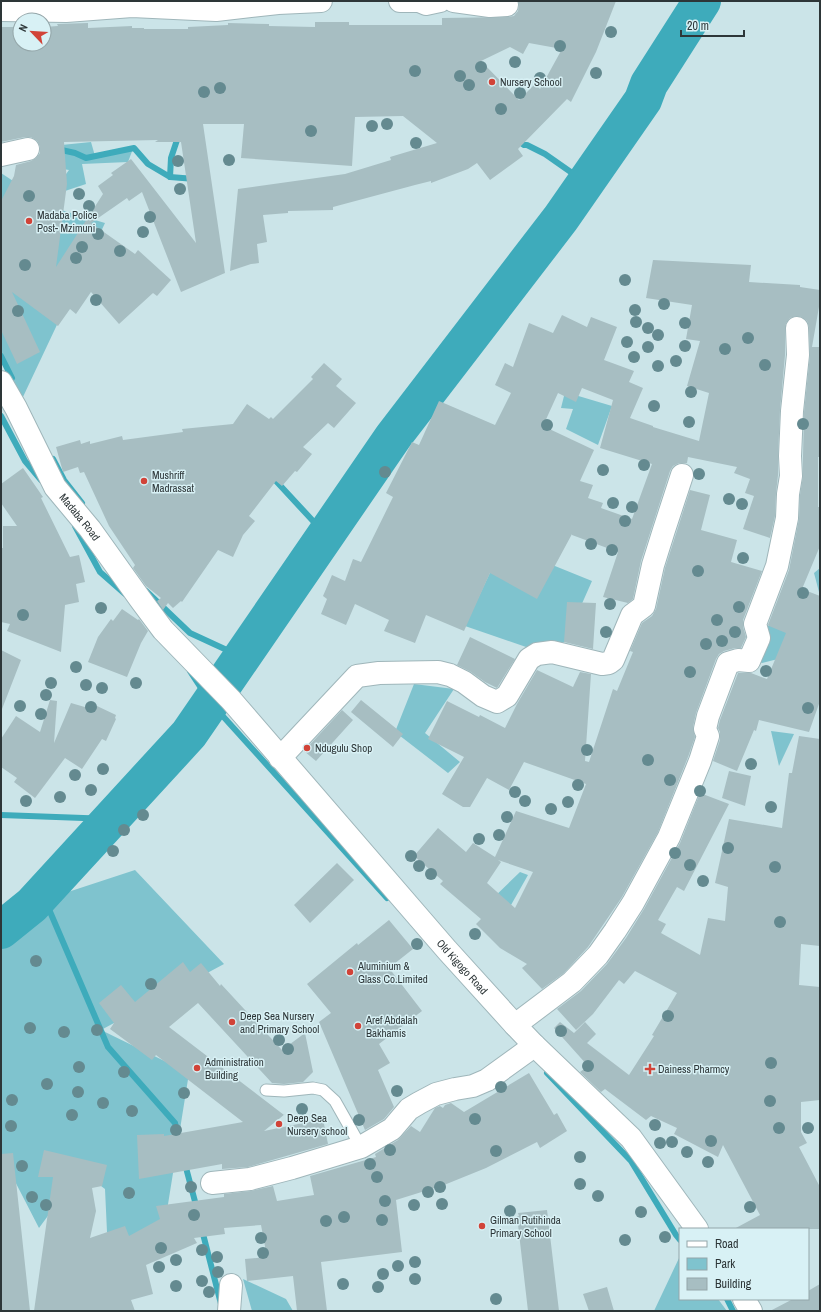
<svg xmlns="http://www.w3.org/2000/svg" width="821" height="1312" viewBox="0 0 821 1312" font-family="'Archivo Narrow',sans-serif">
	<rect width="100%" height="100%" fill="#cbe4e8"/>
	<path fill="#7fc3ce" d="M91,142L95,156L134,146L128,162L82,164L86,184L50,196L69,170L39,165L42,147Z
		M1,173L54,208L105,223L22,399L1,358Z
		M565,392L612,406L598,445L566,429L573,409L561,408Z
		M503,545L592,581L565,642L529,648L465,626Z
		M820,568V592H819L814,573Z
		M760,625L792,627L778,659L762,663L748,656Z
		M414,684L454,689L425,733L460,762L448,773L395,732Z
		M771,731L794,734L779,766Z
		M135,870L224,964L101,1030L189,1073L161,1248L107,1232L105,1189L59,1154L61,1198L39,1228L5,1162L1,1160V914Z
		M520,872L528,875L511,905L489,902Z
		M680,1256V1299H718L727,1311H654Z
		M243,1279L286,1299L293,1311H252Z"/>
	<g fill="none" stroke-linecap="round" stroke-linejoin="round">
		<path stroke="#3eabbb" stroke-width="6" d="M517,140L524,145H527L545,154L585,182
			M57,149L75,153L86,158L134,148L148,164L170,177L195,179
			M170,177L171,158L179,134
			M1,356L12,378
			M1,416L25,461L41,480
			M53,459L64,480L82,503
			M276,481L326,535
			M75,526L100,572L125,594
			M146,591L190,633L242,657
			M190,671L211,703L387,898
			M1,815L111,819
			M42,893L108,1047L175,1123L179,1141
			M547,1073L631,1161L676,1235L680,1240
			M185,1164L197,1209
			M202,1230L221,1304
			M727,1299L733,1311"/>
		<path stroke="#3eabbb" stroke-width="38" d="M1,930L32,905L189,734L393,437L561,218L643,100L649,84L702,1"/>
	</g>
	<path fill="#a7bec2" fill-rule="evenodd" d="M518,1H616L596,52L571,102L567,99L518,149L523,156L490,180L477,163L468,169L431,183V181L415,185L333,207V210L288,211V213L263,215L267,242L257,244L259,263L251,264L230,271L238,189L345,174L391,160L390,157L437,143L403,116L355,117L352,166L241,158L244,124H203L225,273L181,292L142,192L129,201L127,198L91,223L135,254L138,250L171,280L157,296L153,293L119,324L91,292L76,314L70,309L58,326L12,292L40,352L17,364L1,330V201L14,176L16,165L31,161L36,158L40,153V147L37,141L31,137H25L1,142V27H20V44H44V27L58,26L57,24L88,23V28L132,26V28H144V29H188V27L228,25V23L269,24V26L315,27V22H349V25H442V18L508,17L514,16L518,11L519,5ZM529,43L562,49L540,89L535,84L519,100L481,61L510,47L523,54ZM158,140L155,142H181L196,243L131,159L111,173L113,175L98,186L103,194L56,267L67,184L64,142Z
		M653,260L751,265L749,282L800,285V287L820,290V301L812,347H820V457H818V507H820V546L802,589L820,596V701L809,732L759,720L756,731L754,730L737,771L713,761L720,740V732L718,728L720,720L738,673H751L767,679L786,633L769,626L768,625L789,570L799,519L800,495L803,476V456L804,412L810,355L809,327L807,321L802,317L796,316L790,318L786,323L785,328V355L780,410L778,455V475L776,493L775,516L770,538L743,529L754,496L745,493L750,479L734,473L737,467L688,457L687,463H679L673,466L670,471L641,561L633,599L628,603L603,597L618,552L572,535V534L537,599L490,573L464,631L426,615L415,643L384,631L389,620L355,604L346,625L321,614L327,599L323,596L332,575L345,581L353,559L361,562L393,497L386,493L412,442L419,445L439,401L495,425L511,393L495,385L505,363L513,367L529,323L553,333L562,315L587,327L591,317L617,327L604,360L634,371L629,382L643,388L630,418L653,426V427L699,441L709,393L687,386L700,341L686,339L692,305L646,298ZM582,388L613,400L600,448L652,464L632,519L601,508L603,503L588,498L593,485L580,481L594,450L543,426L558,393L576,402Z
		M324,363L342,379L336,386L356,403L334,428L328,423L303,447L312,454L297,472L295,471L282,486L276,481L249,516L255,521L243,535L233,557L218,550L182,602L181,601L173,608L168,603L163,610L157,601L161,598L146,586L133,568L135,565L109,526L84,472L80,473L78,467L63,472L56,447L80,440L81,444L90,441V444L122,436L123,440L183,432L182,429L233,424L247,404L269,419L271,417L273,419L313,379L311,377Z
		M23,468L43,497L41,498L70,557L79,555L85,582L76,584L79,602L65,605L61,652L7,631L10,624L1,622V548H3V526H17L1,503V484Z
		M690,490L710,495L701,530L737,540L731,562L762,571L743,620V627L746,637L741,648H735L724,651L719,654L716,659L696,713L693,727L695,737L688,757L658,832L622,897L588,947L564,973L542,989L522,968L527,964L500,948L476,924L481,919L440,884L443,881L414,856L438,828L466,852L473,843L495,857L516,811L569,828L586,784L524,762L509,790L487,778L470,807H463L442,794L464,757L428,739L447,701L479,717L480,715L505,728L517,704L537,670L573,687L580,672L591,674L585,761L589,762L613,689L617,691L633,652L630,651L642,623L652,616L656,609L665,568ZM498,860L533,872L515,908L487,883L501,862Z
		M567,602L596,603L593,649L564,642Z
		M122,609L138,620L139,619L148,631L141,643L127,677L88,662L98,637L111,619L113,621Z
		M470,637L515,659L497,688L485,682L471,672L457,665Z
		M1,650L21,660L2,709L1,708Z
		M50,700L57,701L54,743L71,703L95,710L97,706L116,715L115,718L116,719L106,741L102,739L82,769L65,758L35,798L14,782L17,778L1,767V739L16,716L40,732Z
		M361,700L403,734L393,747L351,712Z
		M342,710L353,720L316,761L304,751Z
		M799,736L820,739V946L801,944L799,985L820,987V1100L801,1102V1132L807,1143L799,1147L820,1187V1229H734L760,1215L723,1145L718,1157L674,1134L677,1128L651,1116L646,1120L605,1089L601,1092L580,1072L588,1066L554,1028L560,1022L574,1033L585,1022L596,1034L587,1043L629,1075L654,1036L652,1035L677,993L635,971L624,984L619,980L593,1014L576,1030L557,1009L581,991L607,964L626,938L644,909L680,843L700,793L729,804L684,891L677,887L658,920L666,924L661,933L700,955L708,918L725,921L728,887L715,883L729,819L782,828L789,773H792Z
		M729,771L751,776L745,806L722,798Z
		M337,863L354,880L310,923L294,905Z
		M389,920L413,949L389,968L422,1011L379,1044L390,1063L378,1070L394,1107L384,1119L365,1130L319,1022L331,1013L307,984L357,943L358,945Z
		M183,962L190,972L201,963L220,986L221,984L282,1050L305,1033L313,1072L303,1082L284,1084L272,1083L198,1003L169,1027L284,1115L285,1114L264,1131L323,1119L328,1144L248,1167L222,1169V1164L139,1179L137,1135L164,1134V1136L243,1122L156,1055L152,1060L110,1029L114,1023L99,1003L121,985L135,1002Z
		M529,1073L554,1115L557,1113L567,1131L540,1148L537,1142L486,1168L444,1185L396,1200L402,1252L321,1262L327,1311H297L293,1276L247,1281L245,1259L267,1257L261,1225L224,1228L225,1234L194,1238L197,1243L146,1265L153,1294L131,1300L135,1311H34L53,1177H38L44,1150L107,1165L102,1186L92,1188L96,1211L90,1238L125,1226L129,1236L160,1219L156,1206L224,1197V1194L251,1191L273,1186L277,1201L314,1195L310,1176L376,1157L375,1154L398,1140L411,1126L420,1132L435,1108L440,1106L443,1108L445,1105L451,1103L464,1112Z
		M13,1153L30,1311H1V1154Z
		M547,1210L559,1311H528L517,1216H519L518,1213Z
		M820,1284V1311H770L793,1299H808V1291Z
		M607,1287L614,1311H589L583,1294Z"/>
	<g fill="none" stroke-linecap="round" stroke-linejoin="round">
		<defs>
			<path id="service" d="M266,1090L284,1091L313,1088L323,1090L335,1101L361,1147"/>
			<g id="minor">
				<path d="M400,1H419L426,4L440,1"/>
				<path d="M454,1L490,6L507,5"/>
				<path d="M1,10L66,11L132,6L216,10L278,3L321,1"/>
				<path d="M1,155L28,149"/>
				<path id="s1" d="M1,382L16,408L55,487L90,529L140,599L163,630L231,700L447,950L515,1025L534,1045L631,1138L697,1229"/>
				<path d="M280,758L357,676L379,673L438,672L450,675L464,682L483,696L497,702L507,696L529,659L537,654L552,652L602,664L609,663L613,660L632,615L644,606L653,565L664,530L682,475"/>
				<path d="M515,1025L572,982L598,955L615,931L633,903L669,837L700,761L708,736L705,729L708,716L728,663L738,660L749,661L759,638L755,624L777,566L787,518L788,494L791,476L790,456L792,411L798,355L797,328"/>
				<path d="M212,1183L250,1179L292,1168L361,1147L392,1129L409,1109L419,1103L436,1094L455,1089L473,1086L487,1080L527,1051L534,1045"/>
				<path d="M744,1299L751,1311"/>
				<path d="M229,1311L231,1285"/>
			</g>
		</defs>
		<use href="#service" stroke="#9fb6ba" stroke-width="13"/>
		<use href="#minor" stroke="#9fb6ba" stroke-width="24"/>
		<use href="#service" stroke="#fff" stroke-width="11"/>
		<use href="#minor" stroke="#fff" stroke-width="22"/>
	</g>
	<g fill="#648a90">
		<circle cx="611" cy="32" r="6"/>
		<circle cx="560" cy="46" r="6"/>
		<circle cx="515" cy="62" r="6"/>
		<circle cx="481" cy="67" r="6"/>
		<circle cx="415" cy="71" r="6"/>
		<circle cx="596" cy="73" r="6"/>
		<circle cx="460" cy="76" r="6"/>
		<circle cx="540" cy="78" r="6"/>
		<circle cx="469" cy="85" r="6"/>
		<circle cx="220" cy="88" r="6"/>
		<circle cx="204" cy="92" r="6"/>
		<circle cx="520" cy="93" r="6"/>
		<circle cx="501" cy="109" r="6"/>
		<circle cx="387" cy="124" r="6"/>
		<circle cx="372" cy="126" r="6"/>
		<circle cx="311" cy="131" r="6"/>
		<circle cx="416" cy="143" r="6"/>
		<circle cx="229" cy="160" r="6"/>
		<circle cx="178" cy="161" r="6"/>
		<circle cx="180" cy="189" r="6"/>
		<circle cx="79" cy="194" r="6"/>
		<circle cx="29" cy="196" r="6"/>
		<circle cx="89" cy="206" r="6"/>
		<circle cx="150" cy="217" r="6"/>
		<circle cx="143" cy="232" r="6"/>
		<circle cx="98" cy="234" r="6"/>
		<circle cx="82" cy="247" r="6"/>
		<circle cx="120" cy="251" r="6"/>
		<circle cx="76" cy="258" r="6"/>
		<circle cx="25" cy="265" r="6"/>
		<circle cx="625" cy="280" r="6"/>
		<circle cx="96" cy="300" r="6"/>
		<circle cx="664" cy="304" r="6"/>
		<circle cx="635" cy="310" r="6"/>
		<circle cx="18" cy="311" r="6"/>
		<circle cx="636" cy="322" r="6"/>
		<circle cx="685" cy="323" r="6"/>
		<circle cx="648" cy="328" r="6"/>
		<circle cx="658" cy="335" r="6"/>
		<circle cx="748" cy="338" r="6"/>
		<circle cx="627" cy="342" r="6"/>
		<circle cx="685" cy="346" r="6"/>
		<circle cx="648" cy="347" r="6"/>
		<circle cx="725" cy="349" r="6"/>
		<circle cx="634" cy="357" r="6"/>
		<circle cx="676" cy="361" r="6"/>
		<circle cx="765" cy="365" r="6"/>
		<circle cx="658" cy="366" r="6"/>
		<circle cx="691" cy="392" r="6"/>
		<circle cx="654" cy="406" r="6"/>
		<circle cx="689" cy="422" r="6"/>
		<circle cx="803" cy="424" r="6"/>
		<circle cx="547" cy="425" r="6"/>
		<circle cx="644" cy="465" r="6"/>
		<circle cx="603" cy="470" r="6"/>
		<circle cx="385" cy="472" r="6"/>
		<circle cx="699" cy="474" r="6"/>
		<circle cx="729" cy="499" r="6"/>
		<circle cx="613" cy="503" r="6"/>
		<circle cx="742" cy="504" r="6"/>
		<circle cx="632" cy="507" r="6"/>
		<circle cx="625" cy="521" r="6"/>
		<circle cx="591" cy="544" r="6"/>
		<circle cx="612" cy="550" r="6"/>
		<circle cx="743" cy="558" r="6"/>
		<circle cx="698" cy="571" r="6"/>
		<circle cx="803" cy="593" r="6"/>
		<circle cx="610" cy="604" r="6"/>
		<circle cx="739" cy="607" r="6"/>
		<circle cx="101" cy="608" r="6"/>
		<circle cx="23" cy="615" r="6"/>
		<circle cx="717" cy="620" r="6"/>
		<circle cx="606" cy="632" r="6"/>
		<circle cx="735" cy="632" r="6"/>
		<circle cx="722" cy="641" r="6"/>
		<circle cx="706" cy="644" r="6"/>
		<circle cx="76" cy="667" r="6"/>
		<circle cx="766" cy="671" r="6"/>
		<circle cx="690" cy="672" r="6"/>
		<circle cx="51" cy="683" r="6"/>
		<circle cx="136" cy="683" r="6"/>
		<circle cx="86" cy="685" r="6"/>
		<circle cx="102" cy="688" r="6"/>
		<circle cx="46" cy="695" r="6"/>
		<circle cx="20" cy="706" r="6"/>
		<circle cx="91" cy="707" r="6"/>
		<circle cx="808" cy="708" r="6"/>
		<circle cx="41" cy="714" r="6"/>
		<circle cx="587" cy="750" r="6"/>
		<circle cx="648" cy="760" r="6"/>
		<circle cx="751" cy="764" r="6"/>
		<circle cx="103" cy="769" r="6"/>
		<circle cx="75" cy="775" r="6"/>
		<circle cx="670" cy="780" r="6"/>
		<circle cx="578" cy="785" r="6"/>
		<circle cx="91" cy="790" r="6"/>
		<circle cx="700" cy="791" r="6"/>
		<circle cx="515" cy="792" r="6"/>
		<circle cx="60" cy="797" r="6"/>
		<circle cx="26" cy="801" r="6"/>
		<circle cx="525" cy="801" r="6"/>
		<circle cx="568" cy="802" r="6"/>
		<circle cx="771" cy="807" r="6"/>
		<circle cx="551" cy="809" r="6"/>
		<circle cx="143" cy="815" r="6"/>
		<circle cx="507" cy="817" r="6"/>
		<circle cx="124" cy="830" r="6"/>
		<circle cx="499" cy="835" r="6"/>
		<circle cx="479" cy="839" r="6"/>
		<circle cx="728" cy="848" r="6"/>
		<circle cx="113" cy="851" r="6"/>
		<circle cx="675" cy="853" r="6"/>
		<circle cx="411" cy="856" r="6"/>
		<circle cx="690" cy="865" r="6"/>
		<circle cx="419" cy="866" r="6"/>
		<circle cx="775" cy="867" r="6"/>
		<circle cx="431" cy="874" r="6"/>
		<circle cx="703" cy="881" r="6"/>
		<circle cx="780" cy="922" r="6"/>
		<circle cx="475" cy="934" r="6"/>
		<circle cx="417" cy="944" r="6"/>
		<circle cx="36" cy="961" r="6"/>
		<circle cx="151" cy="984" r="6"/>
		<circle cx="668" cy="1016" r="6"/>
		<circle cx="30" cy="1028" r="6"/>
		<circle cx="97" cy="1030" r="6"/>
		<circle cx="561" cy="1031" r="6"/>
		<circle cx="64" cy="1032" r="6"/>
		<circle cx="279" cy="1040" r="6"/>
		<circle cx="288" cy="1049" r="6"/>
		<circle cx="771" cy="1063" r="6"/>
		<circle cx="588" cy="1066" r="6"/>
		<circle cx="79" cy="1067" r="6"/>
		<circle cx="124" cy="1072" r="6"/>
		<circle cx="47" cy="1084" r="6"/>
		<circle cx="501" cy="1087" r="6"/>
		<circle cx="397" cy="1091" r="6"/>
		<circle cx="78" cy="1092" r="6"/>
		<circle cx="184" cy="1093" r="6"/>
		<circle cx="12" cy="1100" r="6"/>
		<circle cx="770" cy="1101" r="6"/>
		<circle cx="103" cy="1103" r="6"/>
		<circle cx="302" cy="1109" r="6"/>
		<circle cx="132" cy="1111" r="6"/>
		<circle cx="72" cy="1115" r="6"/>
		<circle cx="475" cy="1119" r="6"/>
		<circle cx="359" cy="1120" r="6"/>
		<circle cx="655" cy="1125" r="6"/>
		<circle cx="11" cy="1126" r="6"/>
		<circle cx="779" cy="1128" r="6"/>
		<circle cx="808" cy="1128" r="6"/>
		<circle cx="176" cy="1130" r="6"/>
		<circle cx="711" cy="1141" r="6"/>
		<circle cx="672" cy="1142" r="6"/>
		<circle cx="660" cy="1143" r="6"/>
		<circle cx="390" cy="1150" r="6"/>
		<circle cx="496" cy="1151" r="6"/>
		<circle cx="687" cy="1152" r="6"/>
		<circle cx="580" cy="1157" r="6"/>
		<circle cx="708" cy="1162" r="6"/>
		<circle cx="370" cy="1164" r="6"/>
		<circle cx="22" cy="1166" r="6"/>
		<circle cx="377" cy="1177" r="6"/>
		<circle cx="580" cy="1184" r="6"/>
		<circle cx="191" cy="1187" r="6"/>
		<circle cx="440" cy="1187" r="6"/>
		<circle cx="428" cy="1192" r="6"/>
		<circle cx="129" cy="1193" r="6"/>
		<circle cx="598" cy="1196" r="6"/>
		<circle cx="32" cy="1197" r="6"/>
		<circle cx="385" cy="1201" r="6"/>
		<circle cx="442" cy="1204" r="6"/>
		<circle cx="46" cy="1205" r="6"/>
		<circle cx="414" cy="1205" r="6"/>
		<circle cx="750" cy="1207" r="6"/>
		<circle cx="510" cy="1211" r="6"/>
		<circle cx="641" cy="1212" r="6"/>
		<circle cx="194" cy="1215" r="6"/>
		<circle cx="344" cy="1217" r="6"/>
		<circle cx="382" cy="1220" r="6"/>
		<circle cx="326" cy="1221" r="6"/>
		<circle cx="665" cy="1237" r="6"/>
		<circle cx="261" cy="1238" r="6"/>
		<circle cx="625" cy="1240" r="6"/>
		<circle cx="161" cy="1248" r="6"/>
		<circle cx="202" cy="1250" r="6"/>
		<circle cx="263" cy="1253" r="6"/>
		<circle cx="217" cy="1257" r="6"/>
		<circle cx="176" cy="1260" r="6"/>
		<circle cx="415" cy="1262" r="6"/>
		<circle cx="398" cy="1266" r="6"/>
		<circle cx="159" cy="1267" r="6"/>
		<circle cx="218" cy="1272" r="6"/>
		<circle cx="383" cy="1274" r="6"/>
		<circle cx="415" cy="1279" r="6"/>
		<circle cx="202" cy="1281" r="6"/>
		<circle cx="343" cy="1284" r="6"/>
		<circle cx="176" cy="1286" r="6"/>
		<circle cx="378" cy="1287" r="6"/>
		<circle cx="209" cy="1292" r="6"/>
		<circle cx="496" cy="1299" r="6"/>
	</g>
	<g fill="#d14338" stroke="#d8f1f5" stroke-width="1.5">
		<circle cx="492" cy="82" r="4"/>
		<circle cx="29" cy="221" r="4"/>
		<circle cx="144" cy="481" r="4"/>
		<circle cx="307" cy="748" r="4"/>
		<circle cx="350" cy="972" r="4"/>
		<circle cx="232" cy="1022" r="4"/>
		<circle cx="358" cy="1026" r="4"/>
		<circle cx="197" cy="1068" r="4"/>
		<path d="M648 1063h4v4h4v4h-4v4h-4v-4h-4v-4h4z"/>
		<circle cx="279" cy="1124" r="4"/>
		<circle cx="482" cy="1226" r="4"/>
	</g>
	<g text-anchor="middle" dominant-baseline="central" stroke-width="3" stroke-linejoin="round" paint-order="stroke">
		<g font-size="11" fill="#2d3638" stroke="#d8f1f5" text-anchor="start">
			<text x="500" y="82">Nursery School</text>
			<text x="37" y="215">Madaba Police<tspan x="37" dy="13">Post- Mzimuni</tspan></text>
			<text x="152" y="475">Mushriff<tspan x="152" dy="13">Madrassat</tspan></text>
			<text x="315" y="748">Ndugulu Shop</text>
			<text x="358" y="966">Aluminium &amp;<tspan x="358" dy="13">Glass Co.Limited</tspan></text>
			<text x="240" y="1016">Deep Sea Nursery<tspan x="240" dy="13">and Primary School</tspan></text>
			<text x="366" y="1020">Aref Abdalah<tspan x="366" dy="13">Bakhamis</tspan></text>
			<text x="205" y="1062">Administration<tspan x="205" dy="13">Building</tspan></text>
			<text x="658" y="1069">Dainess Pharmcy</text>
			<text x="287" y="1118">Deep Sea<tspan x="287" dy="13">Nursery school</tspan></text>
			<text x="490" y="1220">Gilman Rutihinda<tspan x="490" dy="13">Primary School</tspan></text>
		</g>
		<g font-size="11" fill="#2d3638" stroke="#d8f1f5">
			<text stroke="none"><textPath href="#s1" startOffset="157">Madaba Road</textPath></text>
			<text stroke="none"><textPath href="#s1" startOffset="748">Old Kigogo Road</textPath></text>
		</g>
	</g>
	<rect width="821" height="1312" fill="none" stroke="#2d3638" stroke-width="4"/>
	<rect x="679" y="1228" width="130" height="72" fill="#d8f1f5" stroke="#94a6a9"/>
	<rect x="687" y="1241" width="20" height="6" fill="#ffffff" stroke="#94a6a9"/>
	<text x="715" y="1248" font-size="12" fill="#2d3638">Road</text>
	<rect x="687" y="1258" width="20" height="12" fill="#7fc3ce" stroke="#94a6a9"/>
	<text x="715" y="1268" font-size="12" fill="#2d3638">Park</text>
	<rect x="687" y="1278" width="20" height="12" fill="#a7bec2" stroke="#94a6a9"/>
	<text x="715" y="1288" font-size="12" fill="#2d3638">Building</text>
	<g transform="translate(32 32) rotate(295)"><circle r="19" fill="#d8f1f5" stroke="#94a6a9"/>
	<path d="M0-3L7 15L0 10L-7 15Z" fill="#d14338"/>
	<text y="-6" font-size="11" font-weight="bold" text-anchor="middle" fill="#2d3638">N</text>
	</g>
	<path d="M681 30v6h63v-6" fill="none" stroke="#2d3638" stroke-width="2"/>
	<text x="687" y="30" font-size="12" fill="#2d3638" stroke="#d8f1f5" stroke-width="3" paint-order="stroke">20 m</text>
</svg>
